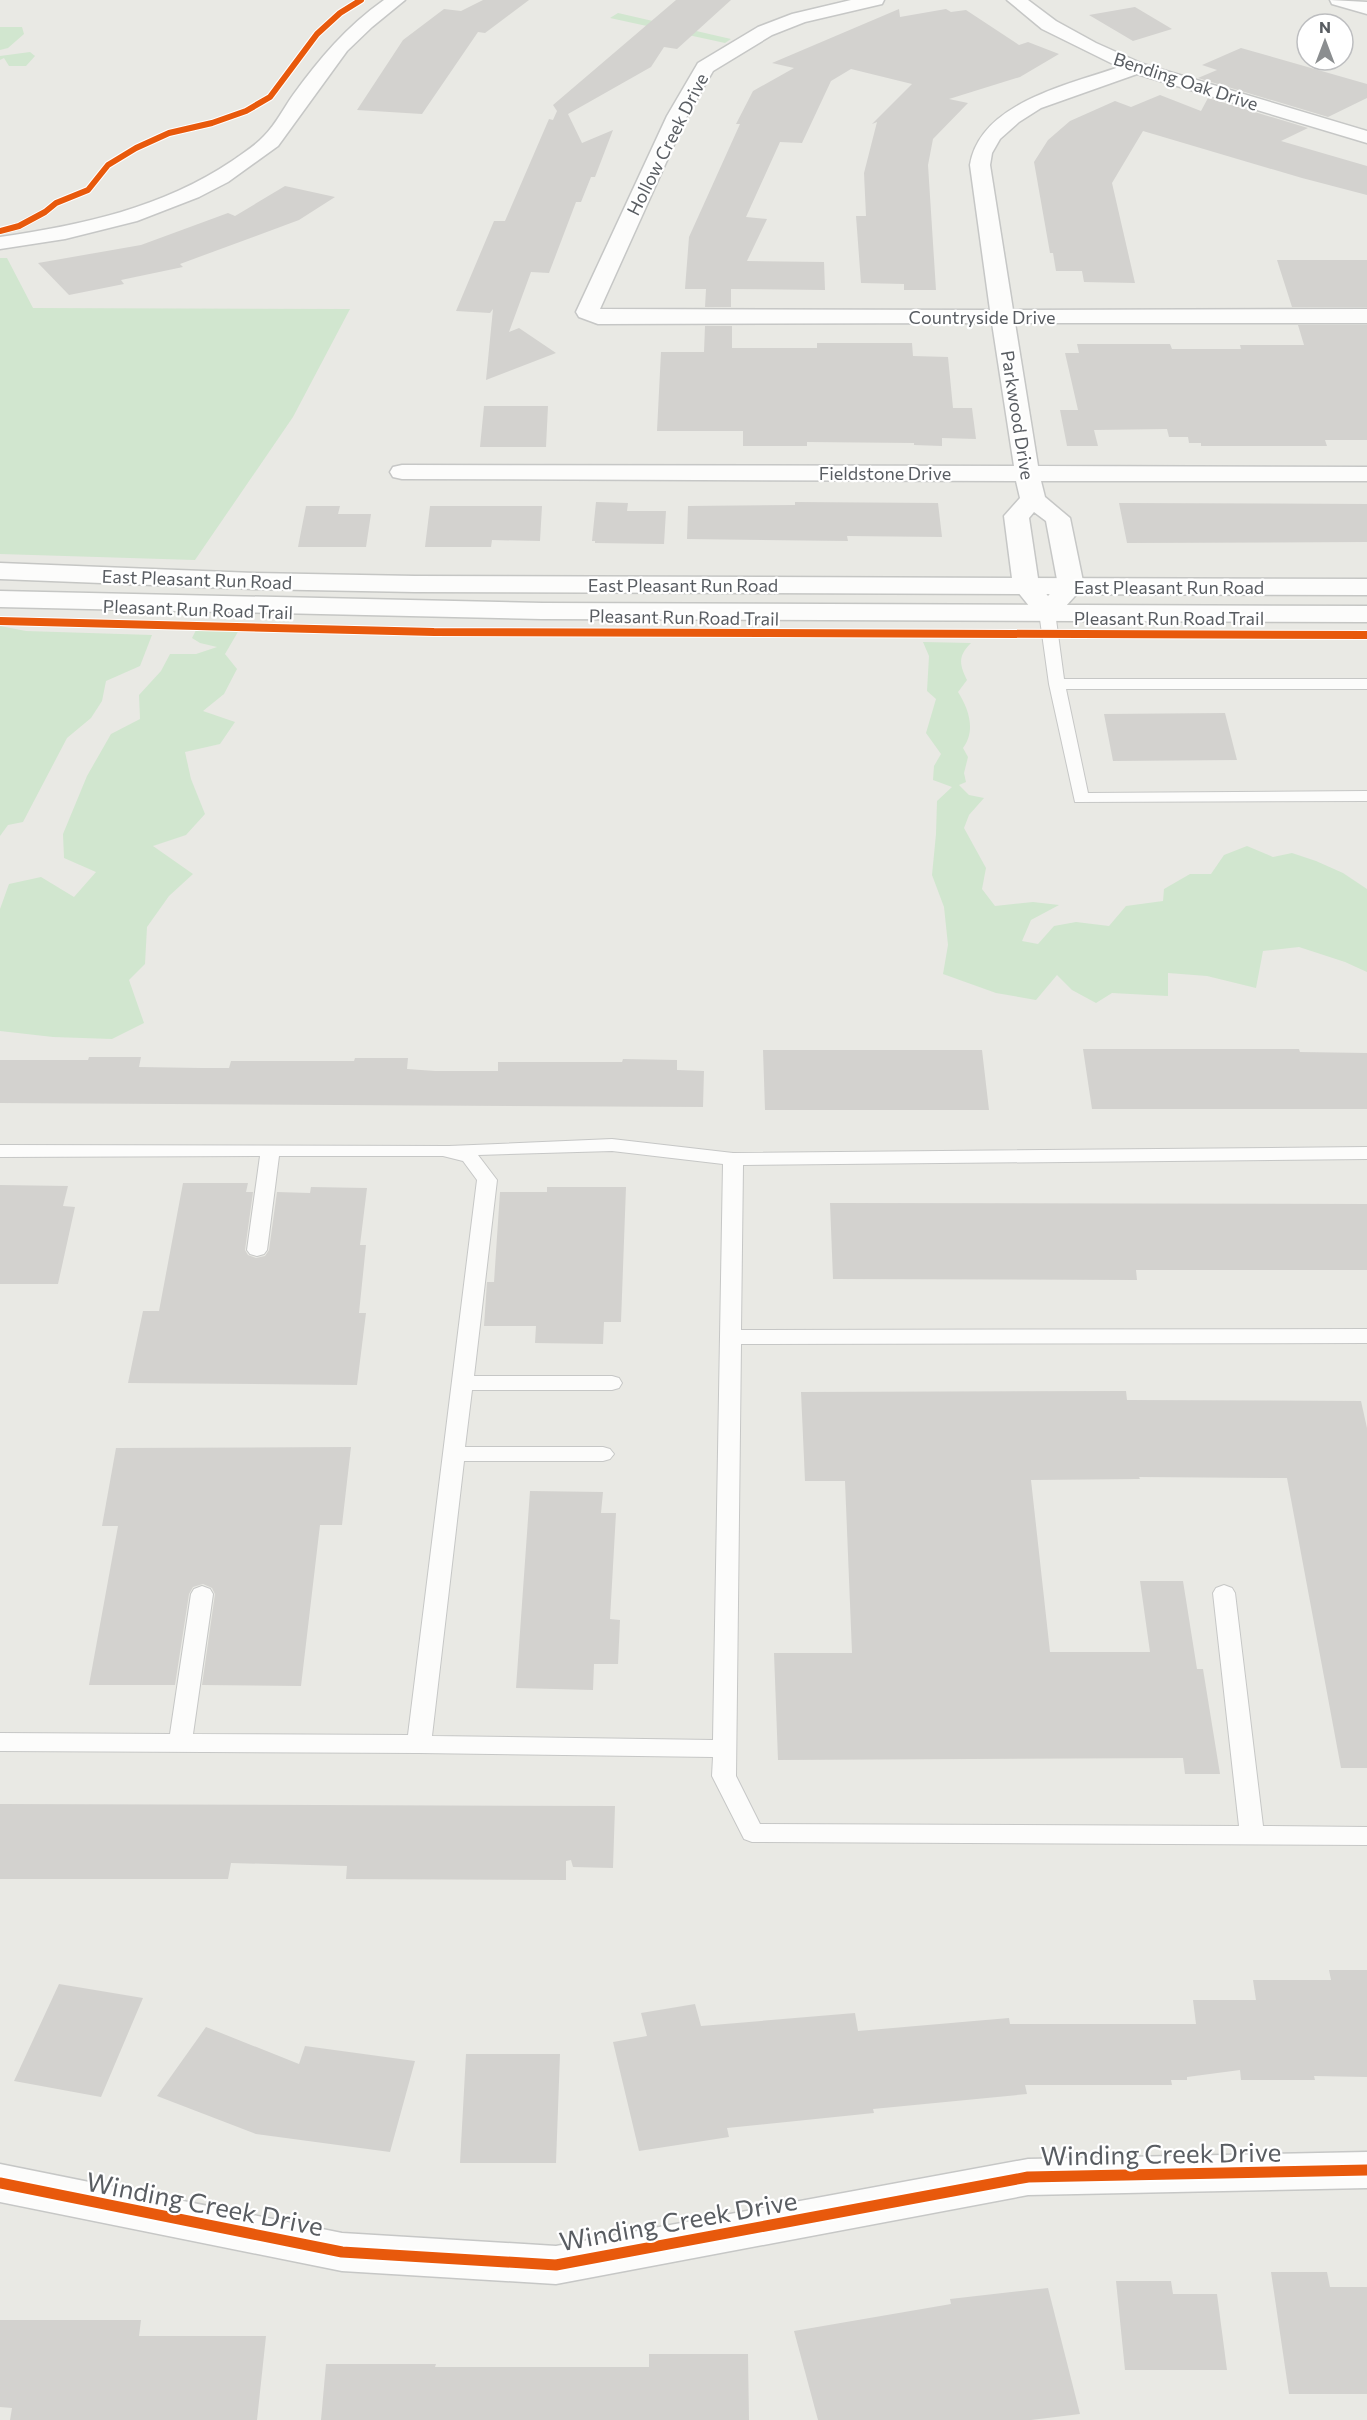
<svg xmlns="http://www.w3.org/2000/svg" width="1367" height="2420" viewBox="0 0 1367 2420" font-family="Commissioner,sans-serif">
	<rect width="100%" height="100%" fill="#e9e9e4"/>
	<path fill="#d1e6cf" d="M618,13L731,39L725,43L610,18Z
		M0,27H22L24,34L8,48L0,50Z
		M30,52L35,56L26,66H9L4,58L0,60V56Z
		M0,258H7L33,308L350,309L293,417L195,560L0,554Z
		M0,626L26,631L152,635L140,666L106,681L102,701L91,718L67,738L23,822L8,825L0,836Z
		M196,630H239L225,654L237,669L224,694L203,711L235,722L220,744L185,752L191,779L205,814L186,835L153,846L193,874L169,896L147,927L145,964L129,980L144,1023L112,1039L53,1037L0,1031V909L9,884L41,877L74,897L96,872L64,858L63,834L87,776L111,734L140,719L139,695L161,671L170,654H196L217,647L200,643L192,638Z
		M923,642L971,643C958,656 959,664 967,680L958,692C969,709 976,731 963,748L968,757L964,773L966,782L959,785L969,795L984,798L969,815L964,828L986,868L982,889L995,906L1033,902L1059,905L1031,920L1022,941L1038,944L1054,926L1076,922L1109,926L1126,906L1163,901L1164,889L1190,874H1211L1224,855L1247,846L1273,857L1292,853L1316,861L1343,873L1367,889V972L1345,962L1299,947L1263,951L1256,988L1207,976L1168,973V996L1112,993L1096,1003L1072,990L1057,975L1036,1000L996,993L943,974L948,945L944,907L932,875L936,834L937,801L952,787L933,780L934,766L941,754L926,733L936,699L927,691L929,656Z"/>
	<path fill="#d3d2cf" d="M483,0H529L485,33L478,32L422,114L357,110L403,40L444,9L461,11Z
		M676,0H731L677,49L664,47L651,67L568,114L582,143L613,130L595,177H591L581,202H576L549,273L531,272L509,332L519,328L556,353L486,380L493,309L490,313L456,311L494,221H505L549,119L553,120L557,111L553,105Z
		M1135,7L1172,29L1133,41L1089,15Z
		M899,9L900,17L946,9L951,12L966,10L1019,45L1028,42L1059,54L1020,77L949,99L968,103L933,139L928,165L936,290H904V284L861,283L856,216H866L864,173L877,122L872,124L912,84L851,69L831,81L802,143L780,142L746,217L767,219L747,261L824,262L825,290L731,289V307H705L706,289H685L689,237L740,124H736L753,91L794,68L772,63Z
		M1241,48L1367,84V98L1328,117L1198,78L1217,70L1202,65Z
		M1160,95L1201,111L1208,98L1308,128L1281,141L1367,166V195L1302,178L1143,131L1112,183L1135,283L1084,282L1082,271H1056L1053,253H1050L1034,162L1048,140L1070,121L1115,101L1131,107Z
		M285,186L335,197L299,220L180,264L183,267L121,280L124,284L69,295L38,263L141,245L228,213L235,216Z
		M1277,260H1367V307H1292Z
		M1298,325H1367V440H1325L1327,446H1201V443H1189L1188,437H1169L1167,429L1094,430L1098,446H1067L1060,410H1078L1065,353H1079L1077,344H1170L1172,349H1241L1240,345H1304Z
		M705,326H732V348H817V343H912L913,356L948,357L953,408H972L976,439L942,438V446L914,445V443L807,442V446H743V431H657L661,352H704Z
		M484,406H548L546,447H480Z
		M596,502L628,503L627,511H666L664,544L595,543V541H592Z
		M795,502L938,503L942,537L847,536L848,541L687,539L688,506L795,505Z
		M1119,503L1367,504V542L1127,543Z
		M306,506H340L338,514H371L366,547H298Z
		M430,506H542L540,541L492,540L491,547H425Z
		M1225,713L1237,760L1113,761L1104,714Z
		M1083,1049H1299L1300,1052L1367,1053V1109H1092Z
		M763,1050H982L989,1110H765Z
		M89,1057H141L139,1067L201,1068H229L231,1061H354L355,1058H408L407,1069L435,1071H498V1062H622L623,1059L677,1060V1070L704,1071L703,1107L0,1103V1060H88Z
		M183,1183H248L246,1192H253L245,1250L248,1255L256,1258L265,1256L269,1250L277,1192L310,1193L311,1187L367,1188L360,1245H366L359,1313H366L357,1385L128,1383L143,1311H159Z
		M0,1185L68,1186L63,1206L75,1207L58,1284H0Z
		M547,1187H626L621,1322H604L603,1344L535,1343L536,1326H484L487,1282H494L500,1192H547Z
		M830,1203L1367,1204V1270H1136L1137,1280L833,1279Z
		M1126,1391L1127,1400L1361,1401L1367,1428V1768H1341L1287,1478L1139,1477L1140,1479L1031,1480L1050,1652H1150L1140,1581H1183L1197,1669H1203L1220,1774H1185L1183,1758L778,1760L774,1653H852L845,1481H805L801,1392Z
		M351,1447L342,1525H320L301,1686L202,1685L215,1594L212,1588L203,1584L193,1587L189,1594L175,1685H89L118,1526H102L116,1448Z
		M530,1491L603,1492L601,1513H616L610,1619L620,1620L618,1664H594L593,1690L516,1688Z
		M0,1804L615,1806L613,1868L573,1867L571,1860L566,1861V1880L346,1879L347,1866L231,1863L228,1879H0Z
		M1329,1970H1367V2077L1314,2076L1315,2080H1241L1240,2070L1187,2077V2080H1171L1172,2085H1025L1027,2094L873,2109L874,2113L727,2128L729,2137L639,2151L613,2042L647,2036L641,2013L695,2004L701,2026L855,2013L858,2031L1009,2018L1010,2024H1196L1193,2000H1256L1253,1980H1331Z
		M59,1984L143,1998L101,2097L14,2081Z
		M206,2027L299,2064L305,2046L415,2061L390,2152L256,2134L157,2096Z
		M466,2054H560L556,2163H460Z
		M1271,2272H1327L1330,2287H1367V2394H1289Z
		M1116,2281H1171L1173,2294H1217L1227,2370H1125Z
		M1048,2288L1080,2414L1031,2420H818L794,2331L951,2304L950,2299Z
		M0,2320H141L139,2336H266L257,2420H10L12,2408L0,2407Z
		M649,2354H748L749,2420H321L326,2364H436L435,2367H649Z"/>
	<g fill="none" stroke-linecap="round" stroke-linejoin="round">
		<defs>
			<path id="service" d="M1047,607L1055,612L1064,679H1367V689H1066L1088,793L1367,791V801L1075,802L1049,684L1039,612Z
				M612,1139L733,1153L1367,1147V1159L743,1165L741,1330L1367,1329V1343L741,1344L736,1776L760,1824L1239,1826L1213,1593L1216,1588L1224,1585L1232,1588L1235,1593L1263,1826L1367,1827V1845L752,1842L744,1839L712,1776L713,1757L419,1753L0,1751V1733L170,1734L191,1594L194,1589L202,1586L210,1589L213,1594L193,1734L408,1735L477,1180L463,1161L443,1156H279L267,1250L264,1254L257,1256L250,1254L247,1250L260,1156L0,1157V1145L449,1146ZM612,1151L723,1164L713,1740L432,1736L464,1461H603L610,1459L614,1454L610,1449L603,1447H465L472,1390H612L619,1388L622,1383L619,1378L612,1376H474L497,1180L478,1155Z"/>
			<path id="minor" d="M384,0H405L372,27L347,51L278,146L228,182L199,197L137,221L65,239L0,249V237C82,225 162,208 232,161C243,153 255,146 264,136C276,124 283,109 293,95C319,59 347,26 384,0Z
				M851,0H884L882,4L805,22L772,35L713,71L687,116L600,309L990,310L970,165C980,103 1068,85 1119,67L1042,29L1007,0H1028L1056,21L1096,43L1143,64L1367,131V143L1137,74L1041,108L1019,122L1000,139L992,153L990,165L1013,310L1367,309V323H1015L1038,466L1367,467V481H1041L1045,497L1070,518L1084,586L1056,617L1047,620L1038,617L1013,586L1004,516L1020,498L1016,481L402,479L393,477L390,472L393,467L402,465L1014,466L992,323L598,324L579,317L576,312L667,116L698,63L758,27L792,14ZM1034,512L1046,521L1058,585L1048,596L1039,585L1029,518Z
				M1330,0L1367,2V14L1332,4Z
				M1367,2152V2188L1028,2195L556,2284L342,2271L0,2202V2164L342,2233L556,2246L1028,2159Z"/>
			<path id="secondary" d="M0,563L254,573L415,576L1367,579V595L415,592L254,589L0,579Z
				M0,591L542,603L1367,606V622L542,619L0,607Z"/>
		</defs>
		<use href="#service" stroke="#c6c7c6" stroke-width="2"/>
		<use href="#minor" stroke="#c6c7c6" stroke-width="3"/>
		<use href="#secondary" stroke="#c5c6c4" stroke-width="3"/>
		<use href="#service" fill="#fcfcfb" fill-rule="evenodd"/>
		<use href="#minor" fill="#fcfcfb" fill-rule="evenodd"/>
		<use href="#secondary" fill="#fcfcfb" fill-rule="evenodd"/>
		<defs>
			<path id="cycleway-far2" d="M0,231L19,226L45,212L56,203L88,190L108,165L136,148L169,133L212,123L246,111L270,97L317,34L340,13L361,0"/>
			<path id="cycleway-far1" d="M0,621L434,632L1367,635"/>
			<path id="cycleway" d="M0,2183L342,2252L556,2265L1028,2177L1367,2170"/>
		</defs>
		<use href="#cycleway-far2" stroke="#fff" stroke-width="8"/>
		<use href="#cycleway-far1" stroke="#fff" stroke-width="10"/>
		<use href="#cycleway" stroke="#fff" stroke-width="15"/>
		<use href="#cycleway-far2" stroke="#e8590c" stroke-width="6"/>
		<use href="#cycleway-far1" stroke="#e8590c" stroke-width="8"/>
		<use href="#cycleway" stroke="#e8590c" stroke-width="11"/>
	</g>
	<g text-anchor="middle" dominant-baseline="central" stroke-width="4.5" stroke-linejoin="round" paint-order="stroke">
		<g font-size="18" fill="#595d62" stroke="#fff">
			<text transform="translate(1186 81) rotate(18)">Bending Oak Drive</text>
			<text transform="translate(667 144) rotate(-63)">Hollow Creek Drive</text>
			<text x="982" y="317">Countryside Drive</text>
			<text transform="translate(1018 415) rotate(81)">Parkwood Drive</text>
			<text x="885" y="473">Fieldstone Drive</text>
			<text transform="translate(197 579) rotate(2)">East Pleasant Run Road</text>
			<text x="683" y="585">East Pleasant Run Road</text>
			<text x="1169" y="587">East Pleasant Run Road</text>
			<text transform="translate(198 609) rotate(2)">Pleasant Run Road Trail</text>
			<text transform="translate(684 617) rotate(1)">Pleasant Run Road Trail</text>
			<text x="1169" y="618">Pleasant Run Road Trail</text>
		</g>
		<g font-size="26" fill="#595d62" stroke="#fff">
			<text transform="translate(1161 2153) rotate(-1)">Winding Creek Drive</text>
			<text transform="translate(205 2203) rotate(11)">Winding Creek Drive</text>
			<text transform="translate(678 2220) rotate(-10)">Winding Creek Drive</text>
		</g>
	</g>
	<g transform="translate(1325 42)"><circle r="28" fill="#ffffff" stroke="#bdbec0" stroke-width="1.5"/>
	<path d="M0-4.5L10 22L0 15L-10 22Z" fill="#8b8e90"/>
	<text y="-9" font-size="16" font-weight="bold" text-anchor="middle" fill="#595d62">N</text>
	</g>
</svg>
